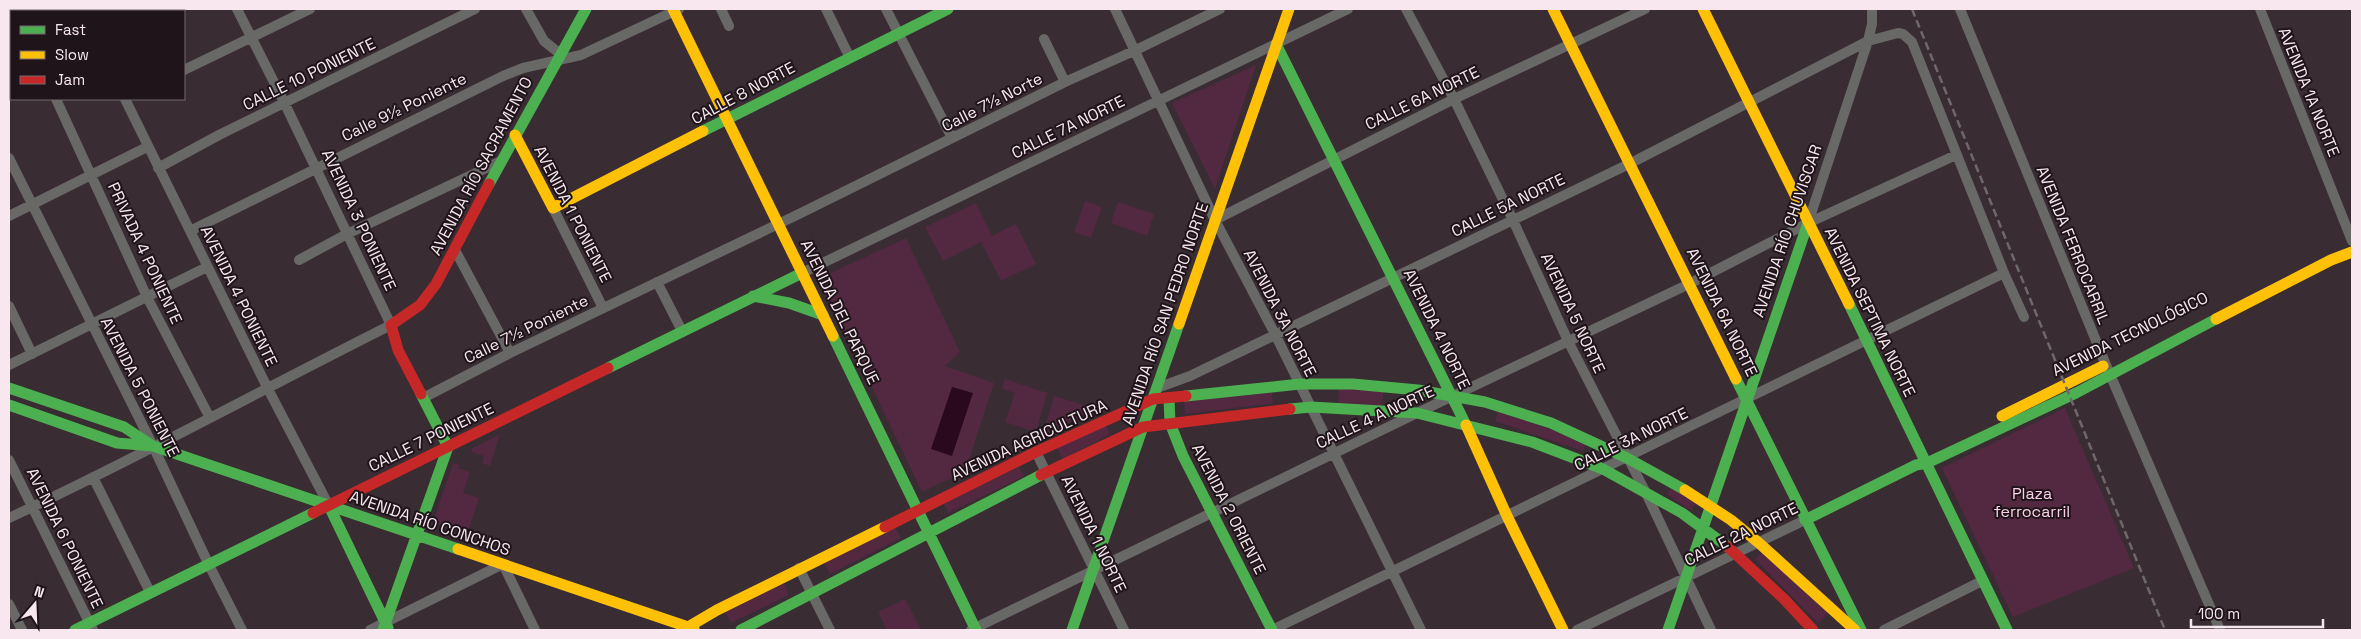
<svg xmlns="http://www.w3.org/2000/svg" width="2361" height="639" viewBox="0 0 2361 639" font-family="'Space Grotesk',sans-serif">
	<rect width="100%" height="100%" fill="#392c33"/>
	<path fill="#532941" d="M1256,65L1215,189L1172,103Z
		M1085,201L1102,207L1091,238L1074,232Z
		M1118,202L1154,214L1147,236L1111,223Z
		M976,203L992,236L1016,224L1036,264L1001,281L981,242L943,261L925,227Z
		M906,238L960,352L945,366L994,383L965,472L922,492L820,278Z
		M1005,379L1047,393L1036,432L1005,422L1015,393L1002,389Z
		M1271,387L1273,403L1185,414L1184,401Z
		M1339,387H1384L1382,407L1338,403Z
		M1054,396L1087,406L1090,412L1043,434Z
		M2065,408L2134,568L2013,617L1942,468Z
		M1498,411L1586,442L1583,451L1495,421Z
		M1104,421L1110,434L1063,459L1056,446Z
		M500,434L490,466L482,463L484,456L472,452L471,449Z
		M453,463L459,465L458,468L470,472L463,493L479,498L467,534L433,522Z
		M1019,467L1024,476L948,513L944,504Z
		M1673,485L1697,502L1691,511L1667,494Z
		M895,527L901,538L830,574L824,562Z
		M1765,549L1828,613L1818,623L1755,559Z
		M784,583L789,595L731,623L725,612Z
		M905,599L921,630H887L878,612Z"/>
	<path fill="#2a081d" d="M952,387L973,393L952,456L931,449Z"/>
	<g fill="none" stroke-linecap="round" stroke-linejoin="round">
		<path stroke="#686867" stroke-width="10" d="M12,9L13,11
			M80,9L81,11
			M526,9L544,41L559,53
			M721,9L729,26
			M826,9L849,56
			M886,9L952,138
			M1115,9L1215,220L1275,334L1421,630
			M1406,9L1454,99L1512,218L1568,341L1646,493L1711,630
			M1960,9L2106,365L2220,630
			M2260,9L2352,241
			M134,11L139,9
			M1044,39L1065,82
			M184,70L310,9
			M9,73L11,72
			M56,99L147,297L210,418
			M125,99L267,387L329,506
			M9,158L153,446L208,563L242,630
			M158,168L219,135L475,9
			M553,208L603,308
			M9,216L147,147
			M1215,220L1454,99L1645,9
			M1808,223L1868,41L1872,24V9
			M190,231L503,76L523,68L581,55L679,9
			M455,250L510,353
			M299,260L347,234L501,161
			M802,273L1348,9
			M657,282L682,331
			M9,306L32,354
			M9,365L207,267
			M1157,388L1190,376L1631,163L1868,41L1898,33L1903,34L1912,42L2004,273L2024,317
			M423,398L510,353L799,214L1065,82L1136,50L1220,9
			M1036,452L1124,630
			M9,460L93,630
			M93,477L150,592
			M9,518C138,458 263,389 391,325L284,102L237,9
			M799,568L830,630
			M9,604L22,630
			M370,630L503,564L535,630
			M971,630L1417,413L1689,284L1808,223L1956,155
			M1272,630L2004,273
			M1577,630L1805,520
			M1884,630L1982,581"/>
		<path stroke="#4caf50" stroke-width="11" d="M1276,44L1466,425
			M703,131L948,9
			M489,184L586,9
			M753,296L789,303L823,315
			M1849,304L2007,630
			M833,336L976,630
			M608,368L802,273
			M1736,379L1861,630
			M9,388L124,427L153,446L117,443L9,405
			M1186,396L1300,384H1353L1418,390L1485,402L1551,423L1627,458L1685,490
			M1169,398L1170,423L1183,456L1272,630
			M1290,409L1311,407L1417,413L1532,442L1603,469L1682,513L1728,547
			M153,446L458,549
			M329,506L388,628
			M1805,520L1916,465L1927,463L2076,393L2216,319
			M75,630L313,513
			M383,630L448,447L421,394
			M741,630L1041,475
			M1072,630L1179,324
			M1668,630L1808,223"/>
		<path stroke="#ffc107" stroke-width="11" d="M673,9L833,336
			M1553,9L1736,379
			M1703,9L1849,304
			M515,135L553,208L703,131
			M2216,319L2331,260L2352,252
			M1179,324L1289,9
			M2002,416L2103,366
			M1466,425L1507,516L1563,630
			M1685,490L1731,520L1759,543L1855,630
			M458,549L694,629
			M683,630L717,610L885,527"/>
		<path stroke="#c62828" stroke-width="11" d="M421,394L398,350L391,325L420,305L436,284L489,184
			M1041,475L1143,427L1290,409
			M313,513L608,368
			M885,527L1036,452L1153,399L1186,396
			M1728,547L1784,599L1813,630"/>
		<path stroke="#6e686a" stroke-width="2.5" stroke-dasharray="8 4" stroke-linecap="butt" d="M1912,9L2165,630"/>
	</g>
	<g text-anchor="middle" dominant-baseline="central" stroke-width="4" stroke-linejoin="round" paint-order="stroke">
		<g font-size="16" fill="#f8e7ef" stroke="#1e1419">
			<text transform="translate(309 74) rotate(-26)">CALLE 10 PONIENTE</text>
			<text transform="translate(2309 92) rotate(68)">AVENIDA 1A NORTE</text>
			<text transform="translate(743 93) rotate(-28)">CALLE 8 NORTE</text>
			<text transform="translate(1422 98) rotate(-26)">CALLE 6A NORTE</text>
			<text transform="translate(992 102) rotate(-27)">Calle 7½ Norte</text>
			<text transform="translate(404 107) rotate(-26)">Calle 9½ Poniente</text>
			<text transform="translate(1068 127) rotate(-26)">CALLE 7A NORTE</text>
			<text transform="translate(481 166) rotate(-62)">AVENIDA RÍO SACRAMENTO</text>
			<text transform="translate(1508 205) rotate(-26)">CALLE 5A NORTE</text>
			<text transform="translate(573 214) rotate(63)">AVENIDA 1 PONIENTE</text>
			<text transform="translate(359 220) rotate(65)">AVENIDA 3 PONIENTE</text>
			<text transform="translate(1787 231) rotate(-71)">AVENIDA RÍO CHUVISCAR</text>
			<text transform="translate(2073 245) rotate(68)">AVENIDA FERROCARRIL</text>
			<text transform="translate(145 253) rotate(65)">PRIVADA 4 PONIENTE</text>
			<text transform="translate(239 296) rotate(64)">AVENIDA 4 PONIENTE</text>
			<text transform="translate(840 312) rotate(64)">AVENIDA DEL PARQUE</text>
			<text transform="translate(1722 312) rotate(64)">AVENIDA 6A NORTE</text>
			<text transform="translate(1870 312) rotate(64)">AVENIDA SEPTIMA NORTE</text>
			<text transform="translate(1280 313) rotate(63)">AVENIDA 3A NORTE</text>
			<text transform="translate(1573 313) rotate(65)">AVENIDA 5 NORTE</text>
			<text transform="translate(1165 314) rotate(-71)">AVENIDA RÍO SAN PEDRO NORTE</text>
			<text transform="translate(526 329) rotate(-26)">Calle 7½ Poniente</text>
			<text transform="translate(1437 329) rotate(64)">AVENIDA 4 NORTE</text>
			<text transform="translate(2130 334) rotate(-26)">AVENIDA TECNOLÓGICO</text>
			<text transform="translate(140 387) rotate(63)">AVENIDA 5 PONIENTE</text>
			<text transform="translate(1375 417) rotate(-25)">CALLE 4 A NORTE</text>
			<text transform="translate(431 437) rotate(-26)">CALLE 7 PONIENTE</text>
			<text transform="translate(1631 439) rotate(-26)">CALLE 3A NORTE</text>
			<text transform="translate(1029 440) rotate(-25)">AVENIDA AGRICULTURA</text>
			<text transform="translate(1229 509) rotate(63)">AVENIDA 2 ORIENTE</text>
			<text transform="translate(430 523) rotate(19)">AVENIDA RÍO CONCHOS</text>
			<text transform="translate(1094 534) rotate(64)">AVENIDA 1 NORTE</text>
			<text transform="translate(1741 534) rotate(-26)">CALLE 2A NORTE</text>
			<text transform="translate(65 538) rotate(64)">AVENIDA 6 PONIENTE</text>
		</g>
		<g font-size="16" fill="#fdd0e7" stroke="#1e1419">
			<text x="2032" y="493">Plaza<tspan x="2032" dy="18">ferrocarril</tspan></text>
		</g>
	</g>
	<rect width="2361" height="639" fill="none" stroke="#f8e7ef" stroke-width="20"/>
	<rect x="10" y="10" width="175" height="90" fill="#1e1419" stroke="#75686f"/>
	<rect x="20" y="26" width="25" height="8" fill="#4caf50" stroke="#75686f"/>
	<text x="55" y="35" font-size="15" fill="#f8e7ef">Fast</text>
	<rect x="20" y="51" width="25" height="8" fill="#ffc107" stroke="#75686f"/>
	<text x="55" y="60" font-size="15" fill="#f8e7ef">Slow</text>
	<rect x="20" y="76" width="25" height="8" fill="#c62828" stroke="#75686f"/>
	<text x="55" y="85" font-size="15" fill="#f8e7ef">Jam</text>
	<g transform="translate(35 604) rotate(19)" stroke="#1e1419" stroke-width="4" paint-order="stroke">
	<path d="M0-4L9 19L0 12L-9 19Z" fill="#f8e7ef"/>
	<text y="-8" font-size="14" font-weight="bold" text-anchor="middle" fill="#f8e7ef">N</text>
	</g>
	<path d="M2191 619v8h132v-8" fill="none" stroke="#f8e7ef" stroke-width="2.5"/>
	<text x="2198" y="619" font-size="15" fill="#f8e7ef" stroke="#1e1419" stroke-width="4" paint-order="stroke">100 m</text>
</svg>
